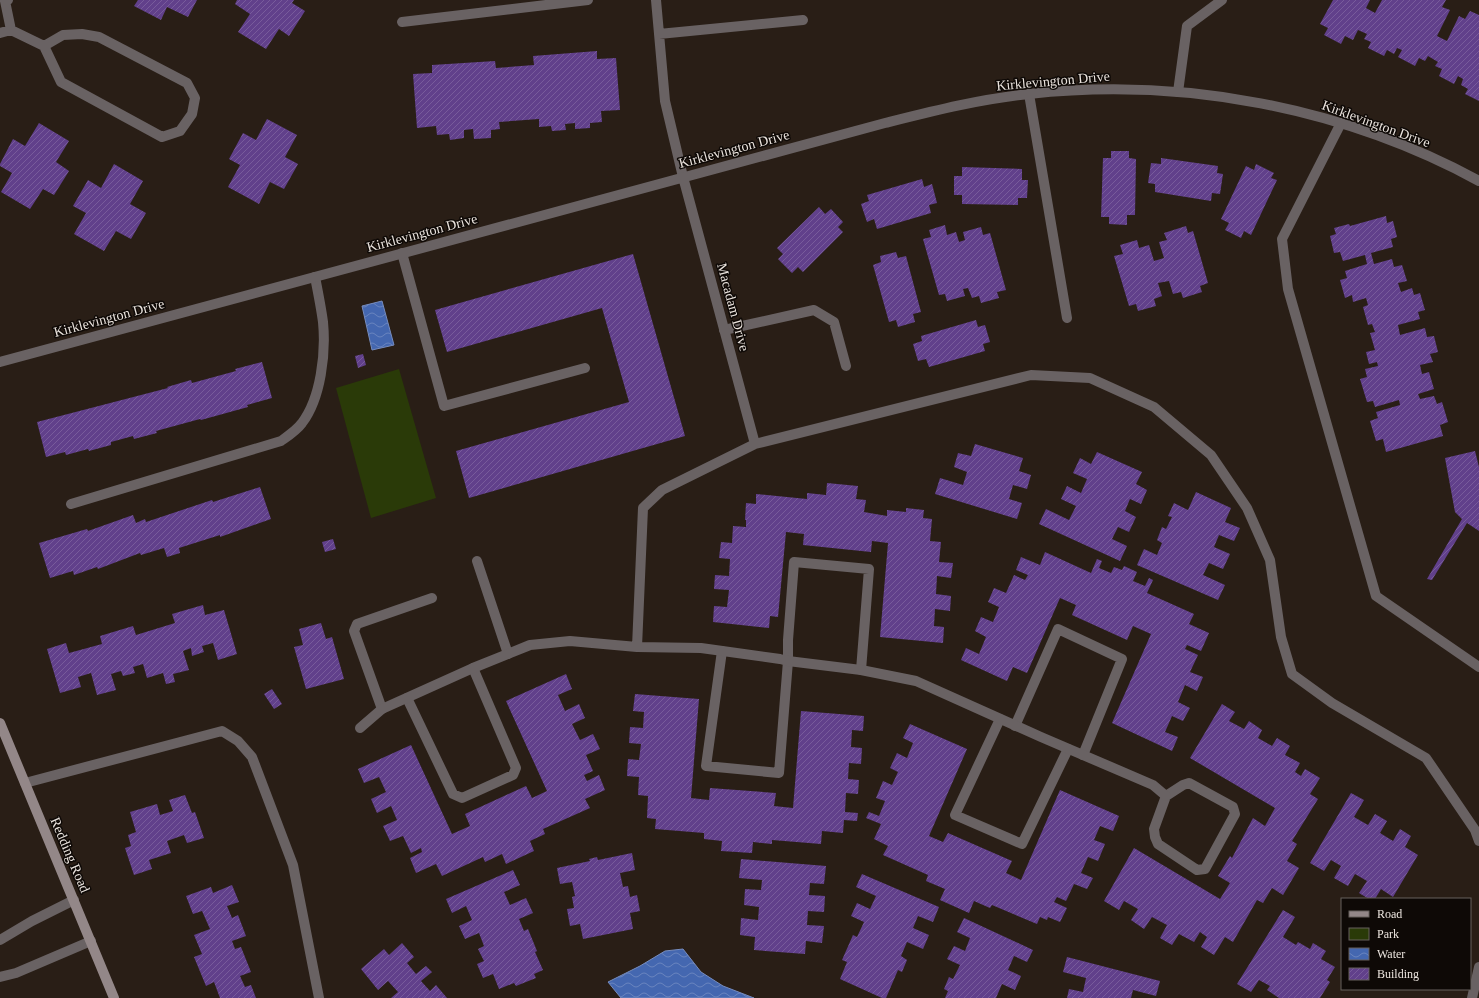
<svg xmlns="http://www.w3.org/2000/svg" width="1479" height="998" viewBox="0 0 1479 998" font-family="'Times New Roman',serif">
	<defs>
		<pattern id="water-waves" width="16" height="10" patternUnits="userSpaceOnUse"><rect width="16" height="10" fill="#4467b0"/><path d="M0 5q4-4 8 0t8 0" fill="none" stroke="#6884be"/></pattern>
		<pattern id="building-hatch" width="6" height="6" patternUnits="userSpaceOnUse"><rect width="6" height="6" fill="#61408b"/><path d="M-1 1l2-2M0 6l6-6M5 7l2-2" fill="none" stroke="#785b9b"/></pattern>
	</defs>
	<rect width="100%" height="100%" fill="#291e16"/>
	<path fill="#2a3a08" d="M399,369L436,498L371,518L336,388Z"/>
	<path fill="url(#water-waves)" stroke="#768cbe" d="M382,301L394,345L372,350L362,306Z
		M683,949L701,972L723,986L754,998H621L608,982L640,966L665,951Z"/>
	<path fill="url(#building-hatch)" d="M138,0H197L188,17L167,7L161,20L134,6Z
		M237,0H294L292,3L305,11L289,36L279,29L266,49L238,32L250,14L235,4Z
		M1333,0H1370L1366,8L1375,13L1382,0H1446L1442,7L1450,10L1437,36L1447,41L1459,16L1465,19L1470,11L1479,15V101L1465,94L1468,89L1461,85L1463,79L1458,76L1454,84L1439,76L1442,69L1435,66L1438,62L1428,56L1425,61L1419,58L1415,66L1398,57L1402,50L1397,48L1394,54L1387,50L1384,56L1368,48L1371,42L1364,39L1367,34L1358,30L1353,40L1345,36L1341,44L1324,35L1328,28L1320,24Z
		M597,51V59L616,58L620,110L601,111L602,122L590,123V128L575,129V123L565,124L566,130L552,131L551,126L539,127V119L499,122L500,129L491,130V138L474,139L473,129L464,130V138L450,140L449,134L437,135L436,126L417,128L413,74L432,73V65L495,61L496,68L534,65L533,56Z
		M267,119L297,135L285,157L298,164L284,189L270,182L259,204L228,187L240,165L229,159L243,133L256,140Z
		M39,123L69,141L56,162L69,171L54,195L43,189L30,209L1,192L12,173L0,166V164L13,139L25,146Z
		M1111,151H1129V158L1136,159L1135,215H1127V225L1109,224V217H1101L1103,158H1111Z
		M1161,158L1218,166L1217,173L1223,174L1220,194L1212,193L1211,201L1155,192V184L1148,183L1151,163L1161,164Z
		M114,164L143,181L130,204L146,213L131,239L116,231L104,251L74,234L86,213L73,206L88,180L101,188Z
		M1256,164L1274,173L1271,178L1277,180L1251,235L1244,231L1241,238L1225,230L1229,223L1221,219L1246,166L1254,170Z
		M962,167L1022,169V180H1028L1027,198H1018V205L962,204V195H954V176H962Z
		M922,179L924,187L932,184L937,203L929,205L931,213L877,229L874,219L867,222L861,204L869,201L867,195Z
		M819,207L825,214L831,209L843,222L838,227L843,232L803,272L798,267L792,273L778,259L783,254L777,248Z
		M1386,216L1387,223L1393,221L1397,237L1391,239L1393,247L1371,253L1374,264L1392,259L1394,267L1402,265L1407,281L1398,283L1401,292L1412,288L1414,295L1420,293L1425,310L1418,312L1420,319L1398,325L1400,335L1425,328L1427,337L1434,336L1438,352L1430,354L1433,362L1420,365L1422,374L1429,372L1434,389L1418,394L1420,399L1434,396L1437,404L1442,402L1448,422L1440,425L1443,436L1386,452L1383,439L1376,441L1370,421L1378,418L1376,412L1400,405L1399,400L1375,407L1373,401L1367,402L1360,379L1367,377L1365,369L1378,366L1377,362L1369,364L1366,352L1375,350L1370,333L1375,332L1372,324L1368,325L1363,307L1368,305L1366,298L1353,302L1352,295L1345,298L1340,280L1347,278L1345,271L1367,264L1365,255L1343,261L1340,252L1334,253L1330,236L1336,234L1334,228L1349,224L1350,226Z
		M945,225L947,235L956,232L959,242L965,240L963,232L981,227L983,235L990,233L1006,290L997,292L999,298L981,303L979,296L972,298L968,288L963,289L965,296L947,301L945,294L939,295L923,239L931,237L929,230Z
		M1186,226L1188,233L1193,231L1208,283L1200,286L1202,292L1183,298L1181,292L1173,294L1169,281L1158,283L1162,296L1154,299L1156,306L1138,311L1136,304L1129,306L1114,256L1123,254L1120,245L1137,240L1139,248L1149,245L1154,261L1164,258L1159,242L1167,240L1164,233Z
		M896,252L898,258L906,256L921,312L913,314L915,322L898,327L896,320L889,322L873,265L881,262L880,256Z
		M633,254L685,436L469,498L456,451L629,402L602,308L447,352L435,310Z
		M976,320L978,327L985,325L990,342L983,344L985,351L929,367L926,359L918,361L913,344L922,341L921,336Z
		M363,354L366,365L358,368L355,356Z
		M262,362L272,398L247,405L248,407L201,420L200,419L156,431L157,433L134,439L133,436L111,442V445L89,451L88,449L66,455L65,452L46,457L37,422L168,388L167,387L191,380L192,383L236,371L235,369Z
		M975,444L1023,458L1019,471L1031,475L1027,489L1013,485L1009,499L1022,503L1017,519L935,494L940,478L963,485L967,472L954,467L958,453L971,456Z
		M1475,451L1479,467V531L1467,523L1432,580L1427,579L1462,519L1455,512L1445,458Z
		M1097,452L1142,472L1136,484L1147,490L1141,504L1130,499L1125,511L1136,517L1129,532L1118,527L1112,539L1127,546L1120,561L1039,524L1046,509L1069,520L1076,506L1061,499L1067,486L1081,493L1087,479L1073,473L1080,458L1091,464Z
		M827,483L858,486L856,499L866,500L864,512L887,516V510L906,512V508L924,510L923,518L932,519L930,541L941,542L939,562L953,563L951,578L937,576L936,594L951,596L950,611L935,609L934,626L944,627L943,643L880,637L888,543L872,541L871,552L803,545L804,534L786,532L778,617L770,616L769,628L713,622L714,606L727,607L729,590L714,589L715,575L729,576L730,559L719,558L721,542L732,543L733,526L746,527V520H745L746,503L756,504V494L807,499V493L826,495Z
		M260,487L271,519L220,537V535L179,548L180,553L167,557L164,548L141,555L140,553L98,569L97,567L74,575L73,571L50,578L39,543L87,529L88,531L133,515L136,523L145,519L146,522L212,500L213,502Z
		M1196,492L1231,508L1225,522L1240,528L1234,541L1219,535L1214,547L1230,554L1223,569L1209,563L1203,575L1225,585L1218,600L1137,565L1144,549L1157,555L1162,543L1157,540L1162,527L1166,529L1172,517L1168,516L1174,503L1188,510Z
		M333,539L336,549L325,552L322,542Z
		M1045,552L1091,573L1097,559L1102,561L1099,568L1111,573L1114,567L1122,570L1124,566L1137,572L1133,581L1145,586L1149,578L1153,580L1147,593L1194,614L1189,624L1209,633L1201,651L1187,645L1185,649L1198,655L1190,672L1203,677L1197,691L1185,685L1178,702L1190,708L1183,721L1172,716L1165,732L1178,737L1172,751L1112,723L1151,634L1133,626L1127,640L1072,615L1076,605L1060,598L1027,673L1013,667L1007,681L961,660L966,648L979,654L986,637L975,631L981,617L993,622L999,607L988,602L994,588L1006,593L1014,575L1025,580L1028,575L1016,570L1021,557L1040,565Z
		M203,605L205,615L224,610L237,654L218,660L213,643L202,646L204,652L192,656L191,648L183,651L189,670L173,674L175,682L166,684L163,673L147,678L143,664L133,667L135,673L123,676L121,671L111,674L116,690L97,695L91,673L78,677L81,687L60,693L47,649L66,643L69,653L102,644L100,636L133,626L136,635L175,623L172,614Z
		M321,623L326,639L332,637L344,679L306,689L294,647L303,645L299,629Z
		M566,674L572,689L558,695L565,711L579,704L585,718L572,724L580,740L593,734L600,749L586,755L593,771L584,775L587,781L599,775L605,790L585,799L590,808L543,829L545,834L530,841L534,851L506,864L502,854L485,862L483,857L442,876L436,864L416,873L410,858L422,852L421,848L411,853L403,836L390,841L383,826L397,820L391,806L377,813L371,799L386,792L379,777L364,783L358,769L411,745L452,834L470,826L465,814L526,786L532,798L547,791L506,701Z
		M272,689L282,704L274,709L264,694Z
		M635,694L699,699L691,798L709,800L710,788L776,793L774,806L793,808L801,711L864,716L863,731L852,730L851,747L862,748L861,764L849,763L848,779L859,780L858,794L846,793L845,812L858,813L857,821L844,820L843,833L822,831L821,844L772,840V844L753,842L752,853L721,851L722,841L704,839V833L655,829L656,819L647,818L648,796L638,795L639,777L627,776L628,759L639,760L641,744L629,743L630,727L643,728L644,712L633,711Z
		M1222,704L1235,712L1229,721L1244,729L1249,721L1262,730L1258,738L1272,746L1277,738L1290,746L1285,755L1300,763L1295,772L1301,776L1305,769L1320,778L1310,794L1318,799L1292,841L1297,844L1287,861L1299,868L1283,895L1272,888L1263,903L1257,900L1233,942L1225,937L1214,955L1201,947L1207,937L1200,932L1194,942L1179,934L1172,945L1160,938L1167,925L1152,917L1144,929L1131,920L1138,909L1124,901L1119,910L1104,901L1134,848L1220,899L1230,883L1218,876L1230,856L1232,858L1253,818L1265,826L1275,808L1190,758Z
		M910,724L967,749L929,836L943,842L948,833L1012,861L1006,873L1021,880L1060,790L1119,816L1113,831L1100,826L1094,840L1105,844L1098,861L1088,857L1081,873L1093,878L1087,889L1074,884L1066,901L1057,897L1054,902L1067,908L1060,922L1048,917L1047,920L1040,917L1037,924L992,905L990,908L974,901L969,913L940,900L945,889L926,881L928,875L883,855L888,846L874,839L881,824L866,818L869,812L879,816L885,801L876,798L883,781L892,785L898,772L890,768L897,753L907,758L913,743L903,738Z
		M1351,793L1364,800L1354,817L1368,825L1375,814L1387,821L1380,833L1393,841L1400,829L1411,836L1405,847L1418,855L1393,897L1381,889L1375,899H1369L1359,893L1367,881L1355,874L1348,886L1334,878L1341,866L1331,860L1324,871L1310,863Z
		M185,795L192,813L195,812L204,838L187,843L184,835L167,841L171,853L149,860L152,869L134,875L125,848L131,846L128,835L136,832L130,812L157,804L160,815L173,811L169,800Z
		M632,853L635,870L620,873L623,887L628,886L630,897L637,895L640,911L630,913L633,929L583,939L580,924L570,926L567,909L574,908L572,897L575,896L572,882L560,884L557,868L590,861L589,859L597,857L598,860Z
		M741,859L826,866L824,884L810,883L809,895L825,896L824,912L808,911L807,925L824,926L822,943L806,941L805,954L754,950L755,937L740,935L741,918L758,920L759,907L744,905L745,889L761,890L762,880L739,878Z
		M513,870L520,885L504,892L510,905L526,898L533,913L519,919L524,931L528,929L537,951L535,952L543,970L534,974L536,978L516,986L514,983L499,989L493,974L483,978L477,964L484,961L478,949L484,946L479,933L465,939L459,926L472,920L466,906L452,913L446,899Z
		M862,874L939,907L933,922L918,916L913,928L929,935L923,949L907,942L901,956L907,960L902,972L898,970L886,998H882L840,979L847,962L842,960L853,935L857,937L864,922L851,916L857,903L870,909L876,896L856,887Z
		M232,885L239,902L227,906L232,918L238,915L246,936L232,941L235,949L241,947L251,972L240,976L245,987L251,985L256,998H220L214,982L206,986L194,957L202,954L194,935L210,929L202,911L193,914L186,896L211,887L213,893Z
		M1283,910L1295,917L1283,937L1296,945L1298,942L1310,949L1313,943L1326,951L1321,959L1335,967L1327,980L1330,982L1320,998H1279L1267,990L1270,986L1259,980L1251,992L1237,984Z
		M964,918L1033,950L1027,962L1014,956L1008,970L1021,976L1015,990L1002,984L996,998H945L948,991L944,989L949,977L953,979L960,965L947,959L954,946L965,951L970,938L957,932Z
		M402,943L414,957L407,963L416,974L426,966L432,972L421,981L430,991L436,985L447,998H391L398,992L388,981L378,990L361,969L384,949L389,955Z
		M1067,957L1160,981L1156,996L1133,990L1131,998H1067L1069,989L1083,992L1086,978L1063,972Z"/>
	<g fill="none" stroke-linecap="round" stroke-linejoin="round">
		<path stroke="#696263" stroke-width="10" d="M8,0L5,1L11,30L44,46L61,82L162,137L180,131L192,114L195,98L187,83L99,37L82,34L63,35L44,46
			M656,0L665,101L683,177
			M402,22L588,0
			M0,33L11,30
			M659,34L803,20
			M1178,92L1187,26L1222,0
			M1029,94L1067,318
			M402,253L444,406L585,368
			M724,330L814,310L834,322L846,366
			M71,504L281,441C288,436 297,430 302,423C321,398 326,353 323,322C321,307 318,292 315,277
			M477,561L508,654
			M722,651L706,766L779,773L788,661V640L794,562L869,569L861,670
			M407,698L453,794L462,798L513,775L516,768L473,668
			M382,709L354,631L357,624L432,598
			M1000,719L955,815L1022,844L1068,749
			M1015,726L1058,629L1122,659L1083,755
			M25,783L222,731L238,741L252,757L293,865L319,998
			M1189,783L1233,807L1235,814L1205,869L1197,870L1158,844L1155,837L1154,829L1166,796L1183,785Z"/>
		<path stroke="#696263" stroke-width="10" d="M1341,123L1282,239L1288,289L1376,596L1479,667
			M683,177L755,444
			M0,362L885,123C933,111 980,99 1029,94C1183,77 1343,107 1479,181
			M637,647L643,508L662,490L755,444L1031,375L1090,378L1154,407L1211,455L1247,508L1270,560L1281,637L1292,674L1332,703L1426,758L1475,830L1479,841
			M360,728L382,709L473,668L530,645L570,641L637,647L701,648L780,659L788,661L861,670L916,681L1041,737L1153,785L1166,796
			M0,940L32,921L74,900
			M0,977L16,973L91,941
			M1472,998L1479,967"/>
		<path stroke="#938788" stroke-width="10" d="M0,723L114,998"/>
	</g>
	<g text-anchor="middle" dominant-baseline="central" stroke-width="3" stroke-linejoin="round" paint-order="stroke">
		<g font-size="14" fill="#ebe4de" stroke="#0e0906">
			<text transform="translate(1053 81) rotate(-5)">Kirklevington Drive</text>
			<text transform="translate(1376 124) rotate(20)">Kirklevington Drive</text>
			<text transform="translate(734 149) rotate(-15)">Kirklevington Drive</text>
			<text transform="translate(422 233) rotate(-15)">Kirklevington Drive</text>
			<text transform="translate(733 307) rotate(75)">Macadam Drive</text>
			<text transform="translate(109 318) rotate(-15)">Kirklevington Drive</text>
			<text transform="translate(70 855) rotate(67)">Redding Road</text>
		</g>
	</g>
	<rect x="1341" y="898" width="130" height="92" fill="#0e0906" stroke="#66615c"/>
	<rect x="1349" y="911" width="20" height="6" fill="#938788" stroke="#66615c"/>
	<text x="1377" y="918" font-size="12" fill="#ebe4de">Road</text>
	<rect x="1349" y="928" width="20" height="12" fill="#2a3a08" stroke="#66615c"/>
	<text x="1377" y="938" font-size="12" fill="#ebe4de">Park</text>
	<rect x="1349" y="948" width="20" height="12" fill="url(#water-waves)" stroke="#66615c"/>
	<text x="1377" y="958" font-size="12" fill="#ebe4de">Water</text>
	<rect x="1349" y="968" width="20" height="12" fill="url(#building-hatch)" stroke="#66615c"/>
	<text x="1377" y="978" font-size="12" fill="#ebe4de">Building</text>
</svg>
